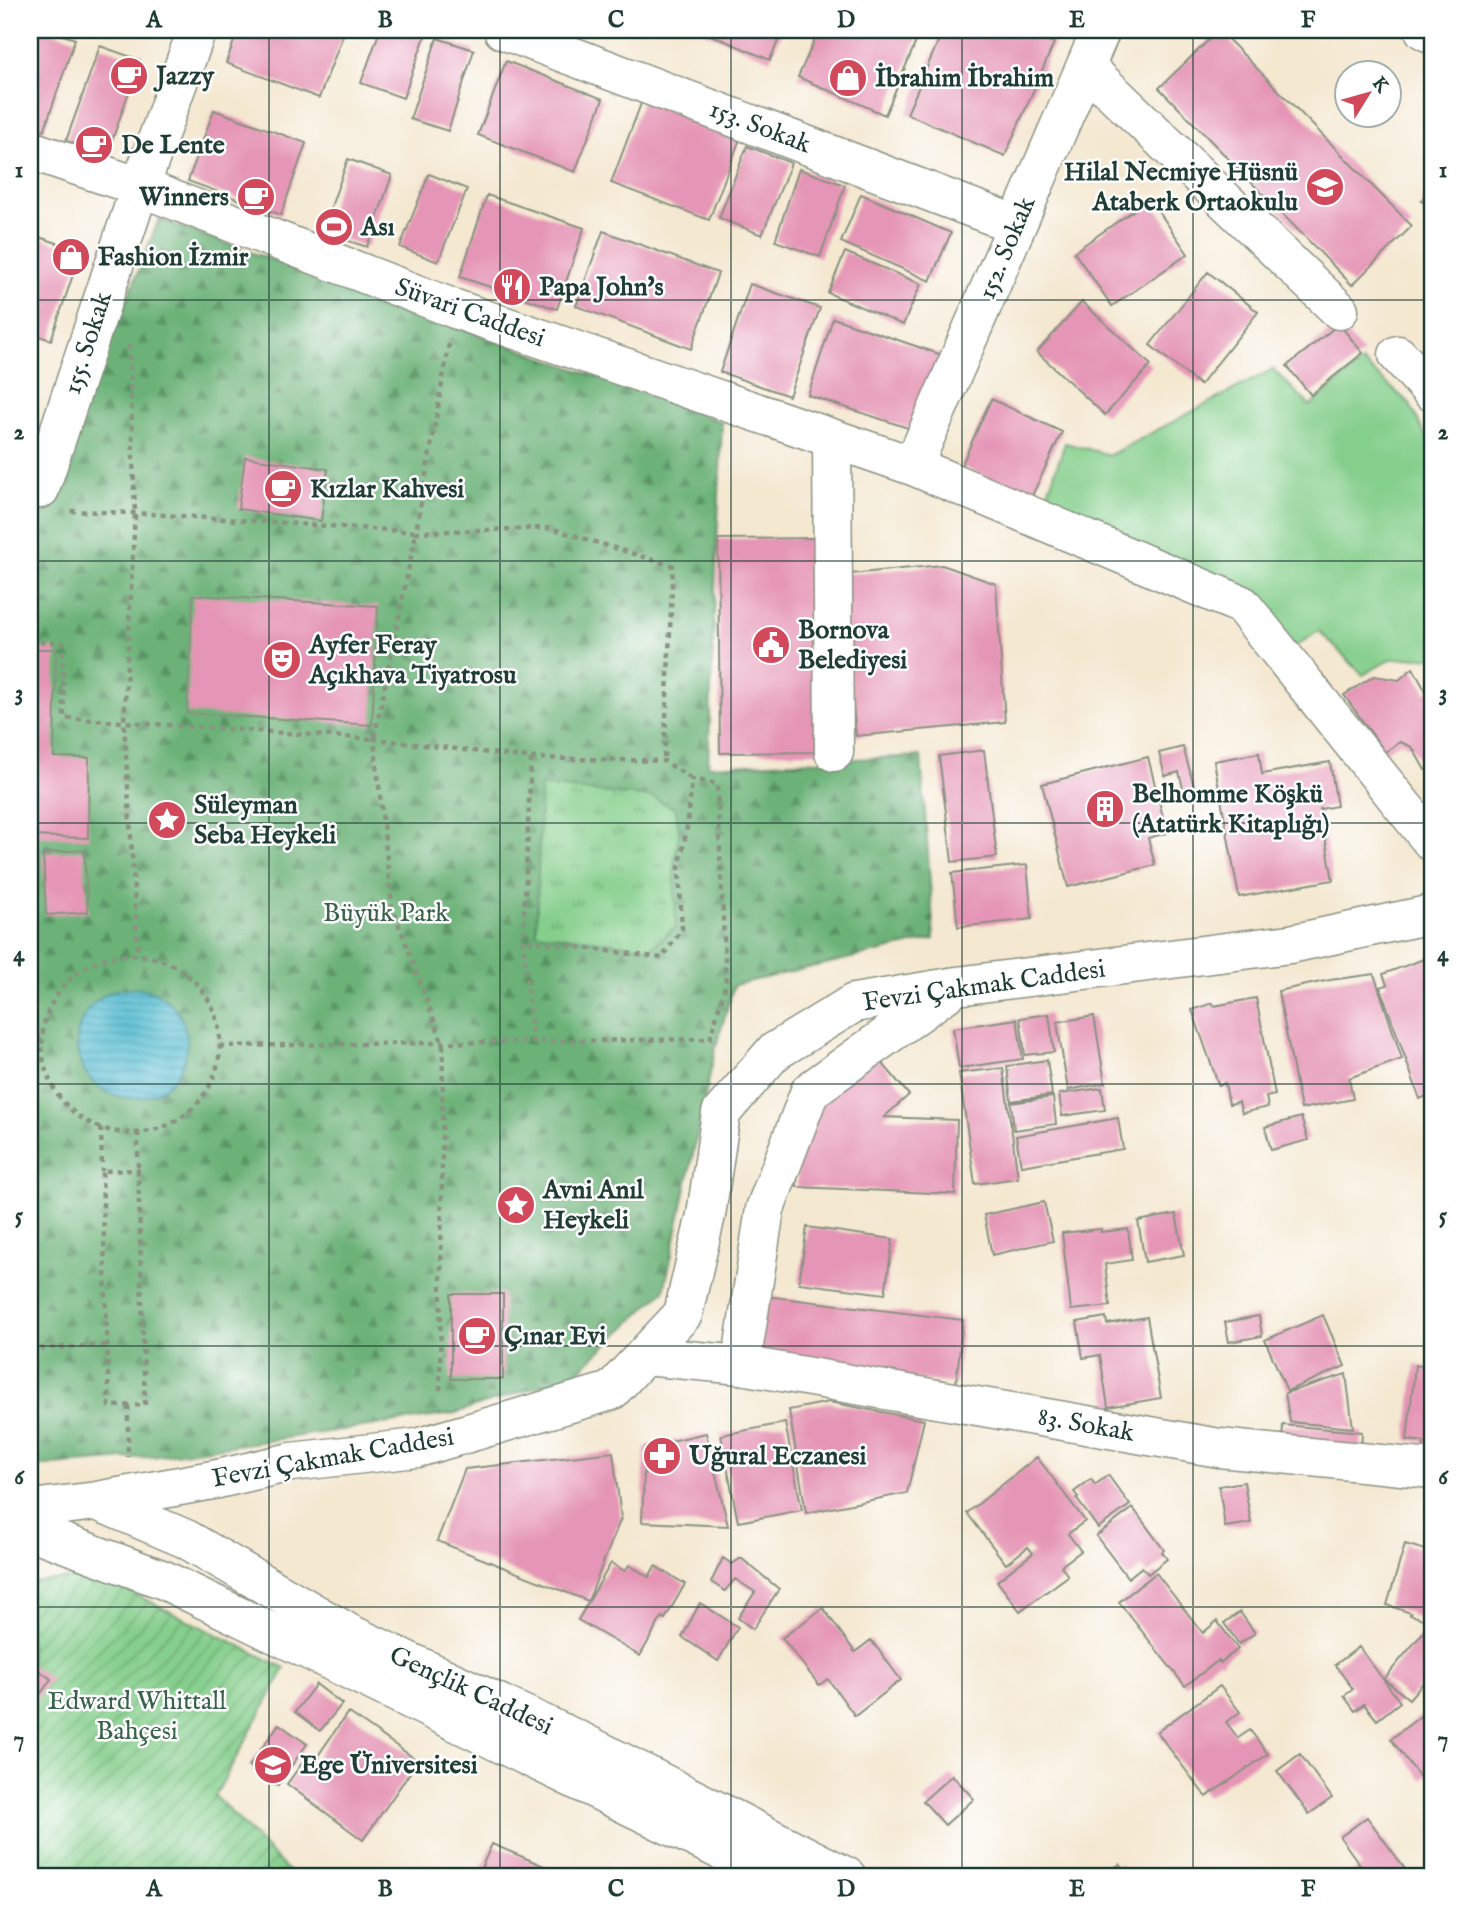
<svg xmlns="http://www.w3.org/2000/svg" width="1462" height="1907" viewBox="0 0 1462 1907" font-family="'IM FELL English',serif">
	<defs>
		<pattern id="forest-firs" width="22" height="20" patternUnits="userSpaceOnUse" patternTransform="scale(1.75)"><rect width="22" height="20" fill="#6cb278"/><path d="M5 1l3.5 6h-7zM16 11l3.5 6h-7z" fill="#589263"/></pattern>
		<pattern id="park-tufts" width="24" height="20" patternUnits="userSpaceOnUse" patternTransform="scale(1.75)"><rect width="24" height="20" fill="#85cf8c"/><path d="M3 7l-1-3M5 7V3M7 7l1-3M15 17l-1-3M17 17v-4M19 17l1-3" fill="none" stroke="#6ca973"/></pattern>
		<pattern id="garden-furrows" width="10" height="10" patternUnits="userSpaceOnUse" patternTransform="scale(1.75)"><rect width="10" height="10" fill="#85cf8c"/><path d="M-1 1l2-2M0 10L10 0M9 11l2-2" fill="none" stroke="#6ca973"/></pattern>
		<pattern id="water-rules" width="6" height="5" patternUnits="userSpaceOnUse" patternTransform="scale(1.75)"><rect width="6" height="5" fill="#53bcd1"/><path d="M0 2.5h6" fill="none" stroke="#449aaa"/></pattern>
	</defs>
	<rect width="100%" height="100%" fill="#fff"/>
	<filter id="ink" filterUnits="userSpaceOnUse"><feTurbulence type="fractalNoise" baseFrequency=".0143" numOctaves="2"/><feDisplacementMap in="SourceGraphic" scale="14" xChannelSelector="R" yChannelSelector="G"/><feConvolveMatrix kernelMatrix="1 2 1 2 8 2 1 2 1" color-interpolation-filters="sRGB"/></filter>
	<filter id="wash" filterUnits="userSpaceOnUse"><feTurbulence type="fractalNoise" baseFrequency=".00686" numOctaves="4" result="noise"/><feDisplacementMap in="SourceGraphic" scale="28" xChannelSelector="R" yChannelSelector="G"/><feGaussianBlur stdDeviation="1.57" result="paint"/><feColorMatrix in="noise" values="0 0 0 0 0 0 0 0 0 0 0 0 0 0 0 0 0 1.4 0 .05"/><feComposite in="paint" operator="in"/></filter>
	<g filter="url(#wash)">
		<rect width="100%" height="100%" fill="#f4e8d1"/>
		<path fill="#85cf8c" stroke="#528660" stroke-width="2" d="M1362,362L1409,403L1432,448V657L1391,659L1363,675L1319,631L1293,648L1042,509L1065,443L1110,455L1273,369L1310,406Z"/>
		<path fill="url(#forest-firs)" stroke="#467856" stroke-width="2" d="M159,219L722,422L708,766L921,756L934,939L734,985L715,1050L664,1291L574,1375L452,1414L160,1456L30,1467V497L46,503Z"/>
		<path fill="url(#park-tufts)" stroke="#528660" stroke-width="2" d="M541,786L651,797L676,809L679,833L674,865L676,926L651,948L536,933Z"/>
		<path fill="url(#garden-furrows)" stroke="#528660" stroke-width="2" d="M98,1576L285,1668L215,1796L294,1877H30V1582Z"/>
		<path fill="url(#water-rules)" stroke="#397c82" stroke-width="2" d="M77 1043a55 55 0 1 1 110 0a55 55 0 1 1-110 0Z"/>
		<g id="blocks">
			<path fill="#e595b5" d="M30,30H47L75,39L44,131L30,126Z
				M238,30H345L319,98L226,63Z
				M380,30H423L427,31L403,98L361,83Z
				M699,30H783L770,60Z
				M819,30H921L885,115L798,77Z
				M943,30H1022L1054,43L1005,156L907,114Z
				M1219,30L1412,226L1352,285L1159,88Z
				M437,38L474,50L448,131L410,119Z
				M100,46L140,60L107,155L66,141Z
				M506,61L603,99L575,172L478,135Z
				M645,93L743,131L709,220L611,183Z
				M214,110L306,143L281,215L188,181Z
				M747,146L791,163L762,235L719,218Z
				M348,159L392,175L367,247L322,232Z
				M799,169L845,185L820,257L775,241Z
				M429,174L467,189L438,262L400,247Z
				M1432,183V208L1421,201Z
				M861,194L951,233L930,281L841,242Z
				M487,195L584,228L557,309L460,277Z
				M1150,199L1188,254L1112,306L1074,252Z
				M603,231L718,273L691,349L576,306Z
				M30,234L81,251L51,340L30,333Z
				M845,252L921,284L903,325L828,293Z
				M1208,272L1258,312L1200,385L1150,345Z
				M750,284L820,308L789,396L720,372Z
				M1082,302L1151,365L1105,415L1037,352Z
				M833,318L945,356L920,432L808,395Z
				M1339,324L1363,353L1311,395L1287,366Z
				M991,399L1062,432L1031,498L961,466Z
				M245,457L328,469L321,521L238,509Z
				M821,538L825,752L720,753L718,539Z
				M942,565L996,584L1005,722L856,736L840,575Z
				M193,595L378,606L372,725L187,713Z
				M30,649H56L54,757L89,758L88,838L30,836Z
				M1413,668L1426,692L1432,689V766L1425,770L1412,747L1400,742L1385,752L1344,695L1374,676L1399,680Z
				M1183,747L1196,793L1185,796L1179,772L1165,776L1159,753Z
				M984,750L997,857L952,862L939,756Z
				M1259,753L1262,774L1330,762L1337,806L1320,809L1333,880L1239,897L1214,761Z
				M1148,757L1167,833L1148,838L1155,865L1068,887L1042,784Z
				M84,850L88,912L46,915L43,853Z
				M1027,865L1032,919L958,927L952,873Z
				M1432,956V1094L1420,1099L1380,987L1387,985L1383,974Z
				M1374,974L1402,1059L1349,1078L1353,1099L1301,1109L1278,991L1330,980Z
				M1256,998L1275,1095L1266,1097L1268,1107L1242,1113L1239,1102L1229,1104L1225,1083L1219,1086L1192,1010L1213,1003L1214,1006Z
				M1049,1014L1054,1052L1025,1055L1020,1018Z
				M1094,1016L1105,1083L1068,1090L1057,1022Z
				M1017,1019L1023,1059L959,1068L953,1028Z
				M874,1053L909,1095L884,1117L957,1120L955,1194L797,1187L798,1154L823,1096Z
				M1047,1060L1052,1095L1011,1101L1007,1066Z
				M1003,1068L1018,1178L975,1184L959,1073Z
				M1102,1088L1105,1110L1062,1116L1059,1094Z
				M1053,1097L1056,1124L1014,1130L1011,1103Z
				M1301,1117L1308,1140L1271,1150L1265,1127Z
				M1118,1118L1123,1149L1021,1166L1016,1136Z
				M1044,1202L1053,1241L992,1255L984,1215Z
				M1176,1214L1184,1255L1145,1262L1138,1221Z
				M807,1227L893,1239L885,1294L799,1283Z
				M1101,1229V1232L1128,1229L1132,1260L1105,1264L1110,1306L1071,1310L1062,1233Z
				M451,1294H503V1379H451Z
				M765,1296L963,1320L956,1384L758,1361Z
				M1323,1315L1345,1366L1287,1391L1265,1340Z
				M1259,1316L1262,1336L1229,1342L1225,1322Z
				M1106,1317L1107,1324L1147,1317L1161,1398L1108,1407L1100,1355L1083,1358L1077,1322Z
				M1415,1365L1432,1368V1454L1423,1452L1424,1442L1407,1440Z
				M1346,1374L1353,1428L1290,1422L1285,1393Z
				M829,1402L924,1420L907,1493L806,1513L789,1410Z
				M785,1423L802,1510L738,1522L721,1435Z
				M1283,1425L1362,1432L1361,1451L1282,1443Z
				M706,1433L728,1526L642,1522L645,1447Z
				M613,1452L621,1518L588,1601L437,1541L465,1469Z
				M1037,1457L1085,1521L1068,1534L1081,1551L1061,1566L1068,1576L1020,1611L997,1581L1033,1553L1028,1547L1006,1564L967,1513Z
				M1108,1475L1130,1505L1098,1528L1076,1498L1078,1497L1074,1492L1091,1479L1095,1485Z
				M1244,1482L1251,1523L1225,1527L1219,1486Z
				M1133,1508L1164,1550L1162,1552L1167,1559L1148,1574L1142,1567L1128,1578L1096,1536Z
				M1432,1542V1622L1410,1615L1411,1613L1387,1605L1405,1544L1429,1551Z
				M723,1558L732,1564L741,1558L779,1589L753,1629L738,1618L755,1592L735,1579L725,1591L711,1582Z
				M611,1563L625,1571L629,1565L649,1577L655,1566L685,1584L665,1619L662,1617L640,1656L578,1620Z
				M1156,1573L1203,1633L1217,1621L1238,1649L1220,1663L1219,1660L1185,1686L1119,1602Z
				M700,1603L738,1627L718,1661L682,1637Z
				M823,1608L855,1652L871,1640L901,1680L855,1716L828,1679L819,1685L782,1638Z
				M1240,1612L1255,1633L1239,1644L1224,1623Z
				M1426,1629L1432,1634V1681L1428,1677L1409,1699L1384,1679Z
				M1359,1647L1400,1702L1377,1720L1364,1704L1355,1711L1344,1696L1353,1689L1335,1665Z
				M30,1664L51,1679L30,1709Z
				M316,1684L342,1704L320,1731L295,1712Z
				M1220,1686L1240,1712L1226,1722L1238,1738L1250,1730L1268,1754L1206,1797L1157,1732Z
				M1432,1707V1773L1422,1780L1391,1739Z
				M348,1712L418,1761L363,1840L287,1784L308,1755L315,1760Z
				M279,1724L307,1744L277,1786L249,1766Z
				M1300,1754L1332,1798L1309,1814L1277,1771Z
				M952,1775L974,1799L945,1825L923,1801Z
				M1367,1817L1411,1877H1349L1348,1876L1361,1866L1340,1837Z
				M492,1844L570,1877H477Z
				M1120,1864L1129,1877H1101Z"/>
		</g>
	</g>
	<g filter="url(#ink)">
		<use href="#blocks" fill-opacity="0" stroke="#8a9282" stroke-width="2"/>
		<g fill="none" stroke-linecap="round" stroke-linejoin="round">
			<defs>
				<path id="minor" d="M503,30L1017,225
					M1086,67L1339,310
					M30,150L140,187L455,309L913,466L1242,605L1432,842
					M1398,355L1432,392
					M832,439L834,752
					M913,466L1101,30
					M30,484L40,489L140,187L197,30
					M741,1365L1219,1448L1432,1469"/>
				<path id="major" d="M1424,30L1432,34
					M644,1356L741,1365L765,1209L810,1091L949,991
					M97,1501L186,1539L350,1634L582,1742L847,1877
					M30,1509L97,1501L218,1479L291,1462L417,1448L611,1391L683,1314L706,1215L721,1113L774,1052L854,1003L957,986L1290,944L1432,914
					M30,1534L42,1535L164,1580L776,1877"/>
			</defs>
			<use href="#minor" stroke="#8a9282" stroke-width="41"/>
			<use href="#major" stroke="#8a9282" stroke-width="41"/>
			<path stroke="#8a9282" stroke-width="4.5" stroke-dasharray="5 5" stroke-linecap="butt" d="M449,344L416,532L550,528L673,566L664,761
				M129,345L135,513L124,721L138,955
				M30,641L62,643L64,718L374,739L416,532L135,513L68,511
				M531,758L664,761L692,779
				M42 1044a89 89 0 1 1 178 0a89 89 0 1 1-178 0Z
				M30,1037H41
				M220,1046L710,1039L726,983L717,784L692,779L688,822L679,868L682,929L662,958L523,940
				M101,1128L102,1171
				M138,1132V1170
				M138,1170L145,1405L109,1406L102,1171Z
				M30,1349L107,1345
				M440,1390L443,1044L392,906L374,739L531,758L523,940L533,1043
				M128,1406V1457"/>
			<use href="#minor" stroke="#fff" stroke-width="38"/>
			<use href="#major" stroke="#fff" stroke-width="38"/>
		</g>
	</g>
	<path fill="none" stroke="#1f3d34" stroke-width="2" stroke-opacity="0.55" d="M269,30V1877M500,30V1877M731,30V1877M962,30V1877M1193,30V1877M30,300H1432M30,561H1432M30,823H1432M30,1084H1432M30,1346H1432M30,1607H1432"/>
	<defs>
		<symbol id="cafe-disc" viewBox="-11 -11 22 22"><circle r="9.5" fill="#d1495b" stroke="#fff"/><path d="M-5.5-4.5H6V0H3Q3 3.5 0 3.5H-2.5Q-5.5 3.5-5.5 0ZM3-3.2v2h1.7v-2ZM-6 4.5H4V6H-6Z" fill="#fff"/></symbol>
		<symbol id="shop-disc" viewBox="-11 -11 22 22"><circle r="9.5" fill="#d1495b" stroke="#fff"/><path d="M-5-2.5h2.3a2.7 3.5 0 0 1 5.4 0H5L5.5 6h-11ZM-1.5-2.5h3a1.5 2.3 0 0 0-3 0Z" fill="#fff"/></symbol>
		<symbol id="school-disc" viewBox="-11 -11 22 22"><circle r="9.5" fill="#d1495b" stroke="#fff"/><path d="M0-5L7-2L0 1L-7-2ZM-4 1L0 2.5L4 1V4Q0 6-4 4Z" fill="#fff"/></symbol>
		<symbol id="stadium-disc" viewBox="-11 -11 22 22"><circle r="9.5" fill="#d1495b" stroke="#fff"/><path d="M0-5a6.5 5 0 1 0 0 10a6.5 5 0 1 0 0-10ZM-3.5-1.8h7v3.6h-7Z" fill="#fff"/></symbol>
		<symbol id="restaurant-disc" viewBox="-11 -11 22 22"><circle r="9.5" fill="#d1495b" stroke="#fff"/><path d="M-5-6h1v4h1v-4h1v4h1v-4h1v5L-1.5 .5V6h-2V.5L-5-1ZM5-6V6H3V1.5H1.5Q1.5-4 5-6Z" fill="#fff"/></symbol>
		<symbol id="civic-disc" viewBox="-11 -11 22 22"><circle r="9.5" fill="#d1495b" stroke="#fff"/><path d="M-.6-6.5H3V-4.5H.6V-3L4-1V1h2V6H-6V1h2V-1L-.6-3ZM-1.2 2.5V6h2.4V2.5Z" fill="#fff"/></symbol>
		<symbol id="theatre-disc" viewBox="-11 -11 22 22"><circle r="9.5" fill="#d1495b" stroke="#fff"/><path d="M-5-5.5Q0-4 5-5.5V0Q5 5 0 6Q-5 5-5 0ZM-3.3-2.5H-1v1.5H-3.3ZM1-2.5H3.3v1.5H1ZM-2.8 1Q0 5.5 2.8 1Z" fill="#fff"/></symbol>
		<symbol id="building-disc" viewBox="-11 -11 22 22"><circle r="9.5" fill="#d1495b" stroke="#fff"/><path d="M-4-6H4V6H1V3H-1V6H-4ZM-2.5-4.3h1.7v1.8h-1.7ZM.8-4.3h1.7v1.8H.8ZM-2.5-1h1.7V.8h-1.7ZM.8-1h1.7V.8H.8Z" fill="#fff"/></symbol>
		<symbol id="sight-disc" viewBox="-11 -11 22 22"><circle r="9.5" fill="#d1495b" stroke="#fff"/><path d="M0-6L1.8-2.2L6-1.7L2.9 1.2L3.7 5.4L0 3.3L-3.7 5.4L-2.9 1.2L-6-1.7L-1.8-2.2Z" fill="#fff"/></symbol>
		<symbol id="pharmacy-disc" viewBox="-11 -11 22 22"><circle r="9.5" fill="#d1495b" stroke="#fff"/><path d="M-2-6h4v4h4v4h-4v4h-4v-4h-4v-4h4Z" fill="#fff"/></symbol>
		<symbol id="university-disc" viewBox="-11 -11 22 22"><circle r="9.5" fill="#d1495b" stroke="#fff"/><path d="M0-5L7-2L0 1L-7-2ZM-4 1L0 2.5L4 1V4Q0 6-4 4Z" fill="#fff"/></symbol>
	</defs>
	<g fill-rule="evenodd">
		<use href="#cafe-disc" x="107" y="54" width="44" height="44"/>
		<use href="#shop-disc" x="826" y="56" width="44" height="44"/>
		<use href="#cafe-disc" x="72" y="123" width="44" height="44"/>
		<use href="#school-disc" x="1303" y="165" width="44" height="44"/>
		<use href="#cafe-disc" x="234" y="175" width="44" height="44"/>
		<use href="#stadium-disc" x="312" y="205" width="44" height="44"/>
		<use href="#shop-disc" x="49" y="235" width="44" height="44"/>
		<use href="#restaurant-disc" x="490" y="265" width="44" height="44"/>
		<use href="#cafe-disc" x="261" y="467" width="44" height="44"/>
		<use href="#civic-disc" x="749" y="623" width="44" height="44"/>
		<use href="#theatre-disc" x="260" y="638" width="44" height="44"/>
		<use href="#building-disc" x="1083" y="787" width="44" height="44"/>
		<use href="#sight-disc" x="145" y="798" width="44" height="44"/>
		<use href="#sight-disc" x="494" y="1183" width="44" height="44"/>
		<use href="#cafe-disc" x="455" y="1314" width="44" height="44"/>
		<use href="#pharmacy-disc" x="640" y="1434" width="44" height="44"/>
		<use href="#university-disc" x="251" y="1743" width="44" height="44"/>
	</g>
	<g text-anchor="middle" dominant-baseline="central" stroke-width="5" stroke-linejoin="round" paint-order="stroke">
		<g font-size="26" font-weight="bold" fill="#1f3d34" stroke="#fff" text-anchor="start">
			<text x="156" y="76">Jazzy</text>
			<text x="875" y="78">İbrahim İbrahim</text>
			<text x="121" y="145">De Lente</text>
			<text x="1298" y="172" text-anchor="end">Hilal Necmiye Hüsnü<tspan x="1298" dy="30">Ataberk Ortaokulu</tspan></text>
			<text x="229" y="197" text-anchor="end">Winners</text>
			<text x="361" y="227">Ası</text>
			<text x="98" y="257">Fashion İzmir</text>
			<text x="539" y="287">Papa John's</text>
			<text x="310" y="489">Kızlar Kahvesi</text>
			<text x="798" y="630">Bornova<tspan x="798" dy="30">Belediyesi</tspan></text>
			<text x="309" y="645">Ayfer Feray<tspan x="309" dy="30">Açıkhava Tiyatrosu</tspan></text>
			<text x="1132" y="794">Belhomme Köşkü<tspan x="1132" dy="30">(Atatürk Kitaplığı)</tspan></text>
			<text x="194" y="805">Süleyman<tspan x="194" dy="30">Seba Heykeli</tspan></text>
			<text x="543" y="1190">Avni Anıl<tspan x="543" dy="30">Heykeli</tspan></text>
			<text x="504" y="1336">Çınar Evi</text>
			<text x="689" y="1456">Uğural Eczanesi</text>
			<text x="300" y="1765">Ege Üniversitesi</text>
		</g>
		<g font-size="26" fill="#1f3d34" stroke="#fff">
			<text transform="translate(760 127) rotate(21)">153. Sokak</text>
			<text transform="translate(1007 248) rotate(-67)">152. Sokak</text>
			<text transform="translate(470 313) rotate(20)">Süvari Caddesi</text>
			<text transform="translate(88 343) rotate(-72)">155. Sokak</text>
			<text transform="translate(984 986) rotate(-8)">Fevzi Çakmak Caddesi</text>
			<text transform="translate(1086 1425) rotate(10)">83. Sokak</text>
			<text transform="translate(333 1458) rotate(-10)">Fevzi Çakmak Caddesi</text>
			<text transform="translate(471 1691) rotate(25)">Gençlik Caddesi</text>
		</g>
		<g font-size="26" fill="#38624a" stroke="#fff">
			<text x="386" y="913">Büyük Park</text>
			<text x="137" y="1701">Edward Whittall<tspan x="137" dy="30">Bahçesi</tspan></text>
		</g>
	</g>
	<rect width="1462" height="1907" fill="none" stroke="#fff" stroke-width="77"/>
	<g transform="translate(1368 94) rotate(53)"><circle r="33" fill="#ffffff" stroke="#a5b1ae" stroke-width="2"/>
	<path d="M0-5L12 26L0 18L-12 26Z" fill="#d1495b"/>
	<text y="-10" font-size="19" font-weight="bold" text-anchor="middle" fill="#1f3d34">K</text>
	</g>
	<rect x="38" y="38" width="1386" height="1830" fill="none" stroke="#1f3d34" stroke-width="2.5"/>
	<g font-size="23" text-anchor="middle" font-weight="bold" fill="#1f3d34">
		<text x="154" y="27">A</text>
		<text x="385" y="27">B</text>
		<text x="616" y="27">C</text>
		<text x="846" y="27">D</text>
		<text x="1077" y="27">E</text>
		<text x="1308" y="27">F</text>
		<text x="19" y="177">1</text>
		<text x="1443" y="177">1</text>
		<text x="19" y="439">2</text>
		<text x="1443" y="439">2</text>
		<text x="19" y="700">3</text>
		<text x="1443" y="700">3</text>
		<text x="19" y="961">4</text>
		<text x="1443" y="961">4</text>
		<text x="19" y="1223">5</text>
		<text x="1443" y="1223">5</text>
		<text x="19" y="1484">6</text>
		<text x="1443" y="1484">6</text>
		<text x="19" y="1746">7</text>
		<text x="1443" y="1746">7</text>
		<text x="154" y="1896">A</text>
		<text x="385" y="1896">B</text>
		<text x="616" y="1896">C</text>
		<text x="846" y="1896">D</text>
		<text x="1077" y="1896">E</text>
		<text x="1308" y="1896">F</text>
	</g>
</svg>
